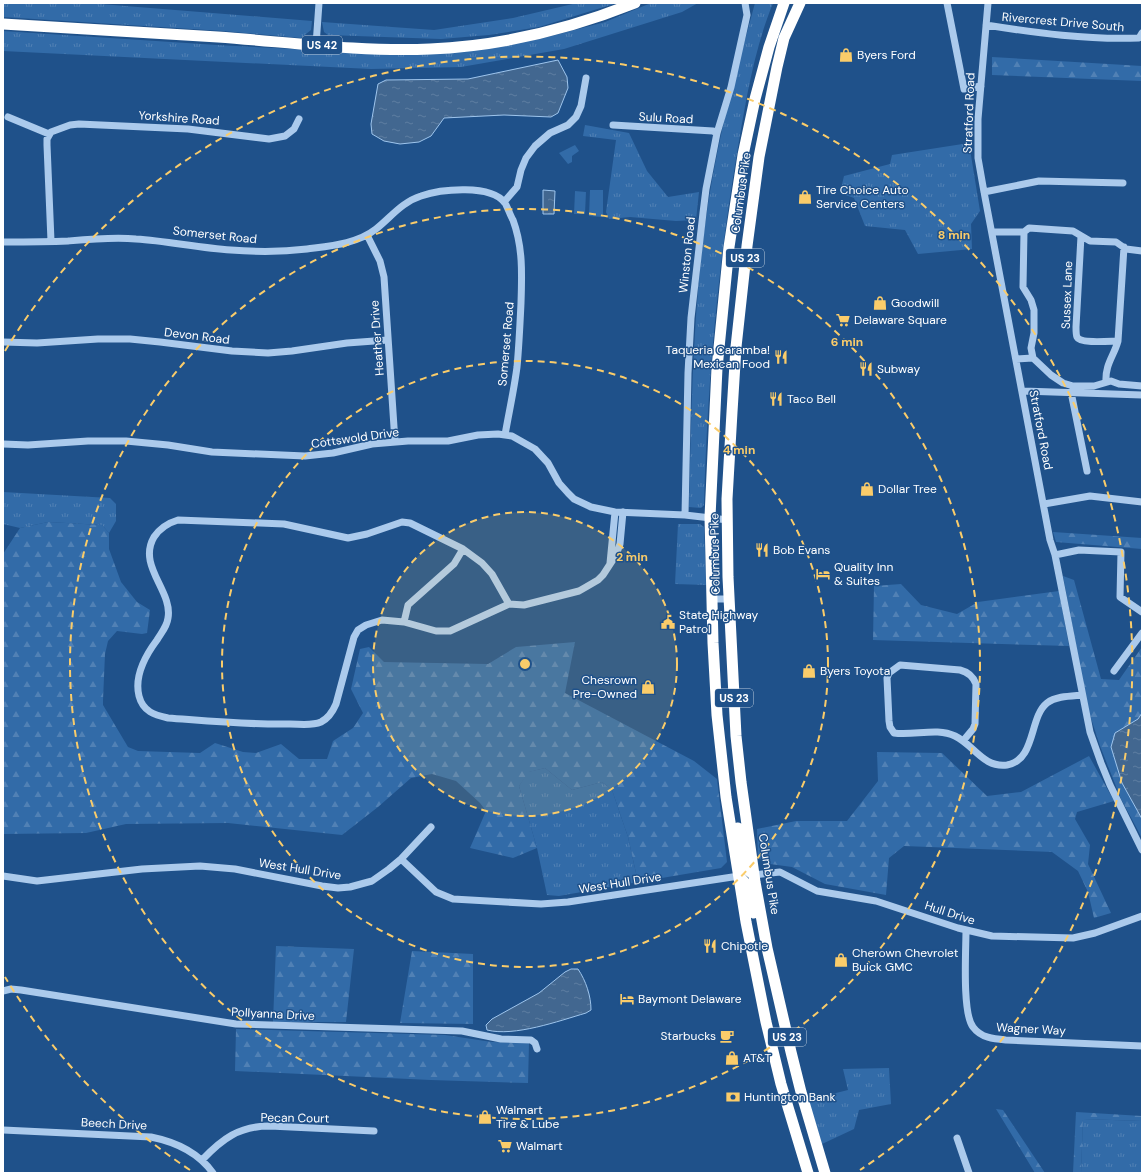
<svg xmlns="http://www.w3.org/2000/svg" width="1145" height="1176" viewBox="0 0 1145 1176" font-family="'DM Sans',sans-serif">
	<defs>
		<pattern id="grass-tufts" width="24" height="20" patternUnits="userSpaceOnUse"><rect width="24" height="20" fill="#326ba8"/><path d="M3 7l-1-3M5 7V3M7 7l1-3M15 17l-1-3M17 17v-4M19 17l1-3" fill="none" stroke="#5181b5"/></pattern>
		<pattern id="forest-firs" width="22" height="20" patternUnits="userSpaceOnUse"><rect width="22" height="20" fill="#326ba8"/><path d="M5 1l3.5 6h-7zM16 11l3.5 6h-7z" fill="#5181b5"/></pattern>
		<pattern id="water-ripples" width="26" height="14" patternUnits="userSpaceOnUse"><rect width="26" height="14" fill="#426790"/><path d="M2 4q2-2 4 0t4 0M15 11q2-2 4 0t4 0" fill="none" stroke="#5e7ea1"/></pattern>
	</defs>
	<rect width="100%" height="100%" fill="#1f518a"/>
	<path fill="url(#grass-tufts)" d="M3,3H88L312,21L311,30L301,38L223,31L3,17Z
		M577,3H617L539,27L489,35L441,39L328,35L324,32L322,22L434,30L513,18Z
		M651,3H698L682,12L564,49L461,67L371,69L3,51V31L217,45L352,52H461L540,39L605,22Z
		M755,3H773C753,52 745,106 736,159C717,273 707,390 704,505L701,508L689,507C692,388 693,267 718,149C728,100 742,52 755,3Z
		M585,125L629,133L647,171L668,197L699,192L696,220L676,221L630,217L609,219L606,212L616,140L583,136Z
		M969,143L980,211L971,224L972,249L918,254L905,230L865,226L854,198L840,193L844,176L890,164L892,155Z
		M3,492L110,498L116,504V521L109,533L102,525L48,522L20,528L3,524Z
		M678,524H700L704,527L706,585L675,584Z
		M545,768L572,790L602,782L612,790L628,837L638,882L559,896L547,895L537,848L519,786L528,772Z
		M889,1068L891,1104L859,1110L854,1129L822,1144L808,1100L848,1090L843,1069Z
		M1083,1119L1142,1121V1173H1081Z"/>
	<path fill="url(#forest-firs)" d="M992,57L1142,66V81L992,75Z
		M48,522L102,525L109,533V549L121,582L137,602L150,610L147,633L142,634L117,631L108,641L105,654L103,700V705L128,747L138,751L200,753L215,743L243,752L256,753L281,744L299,759H327L333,741L353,728L363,713L351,689L360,649L369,647L384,662L488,664L516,647L575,642L565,693L694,761L717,779L727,862L721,868L638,882L628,837L612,790L602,782L572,790L545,768L529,772L519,786L537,848L513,858L470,848L486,811L480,803L456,781L432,774L411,778L378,807L342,835L228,823L126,824L86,833L3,834V554L20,528Z
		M1053,532L1142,538V549L1056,542Z
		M1063,576L1074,580L1101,679L1119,680L1142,647V713L1138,719L1115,733L1122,783L1142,819V838L1121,799L1100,746L1088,709Z
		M901,584L921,605L957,614L978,602L1059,591L1069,646L873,640L874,586Z
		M877,752L942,753L987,796L1021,792L1089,756L1114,801L1077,812L1075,819L1090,845L1088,864L1111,913L1094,918L1088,892L1078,871L1052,852L904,846L889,858L886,895L825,884L792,867L770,864L758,858L757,829L796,821H847L878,781Z
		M276,946L354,949L346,1022H273Z
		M412,951L473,954V1024L400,1023Z
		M236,1029L445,1035L492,1042L529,1043L528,1083L431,1080L235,1071Z
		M996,1109L1003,1110L1045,1173H1035Z
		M1076,1112L1142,1116V1121L1083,1119L1081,1173H1073Z"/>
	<path fill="#326ba8" d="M575,145L579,151L572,156V162L568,164L559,153Z
		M590,190H603V217L589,216Z
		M575,191L586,192L585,214H574Z"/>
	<path fill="url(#water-ripples)" stroke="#9ec5ed" d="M558,60L567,77L568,88L558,113L551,117L504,115L444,118L431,136L419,142L400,144L384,141L372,134L371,124L378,84L386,80L468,79Z
		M543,190L555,191L554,214H543Z
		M1142,713V819L1122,783L1111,747L1115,733L1138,719Z
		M571,969H578C586,981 591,996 591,1010L586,1013C559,1021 514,1037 487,1030L486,1025L492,1019L539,993L565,972Z"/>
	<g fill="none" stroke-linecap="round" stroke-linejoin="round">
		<path stroke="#abcaec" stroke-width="7" d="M947,3L964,89L981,86
			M988,3L978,119V158L984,192L1050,540L1055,555L1090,732L1101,763L1110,785L1142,850
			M986,25C1036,33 1088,40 1139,38L1142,33
			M316,45L319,3
			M8,117L49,134
			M613,125L713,131L717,133
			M984,192L1039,181L1123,183
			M504,202L517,187L521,170L526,158L535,146L550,133L568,125L576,117L581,106L586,78
			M992,232H1024L1029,228L1073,231L1090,241L1116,242L1126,249L1142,251
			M1024,232L1023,287L1031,300L1034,310V333L1031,348L1033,358L1051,375L1063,383L1073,386H1094L1111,381L1119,384L1142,386
			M367,235L380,261L384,277L395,442
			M1081,236L1076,327C1076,330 1076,335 1077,337C1080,344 1111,341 1118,341
			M51,241L47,145V139L51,132L70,125L79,124L188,129L269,139L285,136L294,129L299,119
			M3,242C25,242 46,242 68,241C91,239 113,237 136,239C168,241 199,248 231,250C256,252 282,252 307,249C329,246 357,244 376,229C391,217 402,202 421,196C441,189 491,184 505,203C508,208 510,215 513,220C523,247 522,274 521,303C520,324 519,346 517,367C514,390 509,412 505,435
			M3,342L37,343L98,339H130L160,342L232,351L268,353L292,351L347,343L388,340
			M1016,359L1033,358
			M1106,382C1105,364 1114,356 1118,341L1124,247
			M1023,391L1142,395
			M1071,392L1087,471
			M3,444L28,445L88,441H126L168,445L212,452L305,456L333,453L372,444L408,441H448L478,435L498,434L512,436L535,449L548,463L559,483L568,493L574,499L591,507L615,512L685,515L728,520
			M1044,504L1090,496L1142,502
			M685,515L688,373L691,318L703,213L706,189L717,133L731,87L747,15L745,3
			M1055,555L1079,550L1121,552L1120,597L1142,612
			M610,563L615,512
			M712,599H729
			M509,604L492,574L482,563L463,549L410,523L402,522L367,534L348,538L284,524L178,520C168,523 160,528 154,537C137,566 173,591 168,618C167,627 161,633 157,640C145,656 134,676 139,696C143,712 155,715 168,718C209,721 250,725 290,724C300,724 312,726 321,722C329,718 333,711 336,704L354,637L358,630L366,625L382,620L404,622L436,631H450L509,604L524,605L579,591L586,587L598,580L603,575L616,555L620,544L623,512
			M404,622L408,605L454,564L463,549
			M1114,671L1142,633
			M963,741L973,729L975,724L976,684C973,676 968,672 960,670L900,665L889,673L887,678L889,721L890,727L894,733C914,736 937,727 955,736C974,745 983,768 1007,765C1036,760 1029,717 1047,703C1056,696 1071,696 1082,695
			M401,859L436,892L453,899L541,904L568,902L739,876
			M754,875L780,872L817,891L876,901L958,928L992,936L1073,938L1095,933L1142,916
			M3,876L37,881L142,869L200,866L235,869L322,886L338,888L350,887L372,881L389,869L401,859L431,827
			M966,930C966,950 962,1013 973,1027C981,1038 994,1039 1006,1040L1142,1046
			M3,991L11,989L21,990L236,1024L462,1031L501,1039L531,1040L535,1043L537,1049
			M3,1130L151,1137C176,1142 198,1152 213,1173
			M957,1138L969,1173
			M202,1160C222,1139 239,1126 270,1126L374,1131"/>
		<path stroke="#fff" stroke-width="11" d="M784,3L769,47L755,99L743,155L729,247L717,368L710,517L713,643L717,715L726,797L746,922L766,1022L781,1084L808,1173
			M800,3L784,38L777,67L759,157L747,246L736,347L732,412L727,499L728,577L736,736L741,782L755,882L767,948L791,1052L801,1092L825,1173
			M3,24C75,29 146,32 218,37C288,42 359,52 430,49C501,46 570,29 635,3
			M738,828L745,864L748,870L754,875
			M739,877C751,885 751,900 754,913"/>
	</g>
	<circle cx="525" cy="664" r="152" fill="#facc6a" fill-opacity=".12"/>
	<g fill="none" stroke="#facc6a" stroke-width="2" stroke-dasharray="7 5">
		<circle cx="525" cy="664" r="152"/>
		<circle cx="525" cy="664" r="303"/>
		<circle cx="525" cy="664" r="455"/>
		<path d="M190 1170A607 607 0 0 1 5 977M5 351A607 607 0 1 1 860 1170"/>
	</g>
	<defs>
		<symbol id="shop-bare" viewBox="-9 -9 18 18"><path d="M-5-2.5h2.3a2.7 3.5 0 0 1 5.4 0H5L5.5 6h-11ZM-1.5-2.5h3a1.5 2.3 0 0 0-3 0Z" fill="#facc6a" stroke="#1f518a" stroke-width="2.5" paint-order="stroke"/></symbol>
		<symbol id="supermarket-bare" viewBox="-9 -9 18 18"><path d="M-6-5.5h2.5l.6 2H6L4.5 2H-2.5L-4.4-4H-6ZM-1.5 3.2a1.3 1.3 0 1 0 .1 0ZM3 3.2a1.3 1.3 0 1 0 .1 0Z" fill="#facc6a" stroke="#1f518a" stroke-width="2.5" paint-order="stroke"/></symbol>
		<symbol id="restaurant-bare" viewBox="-9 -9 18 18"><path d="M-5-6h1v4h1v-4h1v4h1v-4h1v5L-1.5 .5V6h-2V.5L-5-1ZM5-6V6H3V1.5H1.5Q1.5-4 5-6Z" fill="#facc6a" stroke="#1f518a" stroke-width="2.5" paint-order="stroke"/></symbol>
		<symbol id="hotel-bare" viewBox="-9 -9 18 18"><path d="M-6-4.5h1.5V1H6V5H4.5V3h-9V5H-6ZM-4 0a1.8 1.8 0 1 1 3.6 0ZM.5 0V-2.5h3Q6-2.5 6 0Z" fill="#facc6a" stroke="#1f518a" stroke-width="2.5" paint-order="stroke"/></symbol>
		<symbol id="civic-bare" viewBox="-9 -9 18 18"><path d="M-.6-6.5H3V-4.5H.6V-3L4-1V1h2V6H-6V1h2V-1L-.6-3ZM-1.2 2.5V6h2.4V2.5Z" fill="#facc6a" stroke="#1f518a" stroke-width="2.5" paint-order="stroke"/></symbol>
		<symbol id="cafe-bare" viewBox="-9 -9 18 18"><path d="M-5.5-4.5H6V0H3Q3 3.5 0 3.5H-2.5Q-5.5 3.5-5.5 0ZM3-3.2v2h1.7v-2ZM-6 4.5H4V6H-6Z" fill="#facc6a" stroke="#1f518a" stroke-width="2.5" paint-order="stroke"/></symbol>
		<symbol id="bank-bare" viewBox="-9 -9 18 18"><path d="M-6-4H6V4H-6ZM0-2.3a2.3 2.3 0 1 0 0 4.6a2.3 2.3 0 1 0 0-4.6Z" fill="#facc6a" stroke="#1f518a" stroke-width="2.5" paint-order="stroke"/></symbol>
	</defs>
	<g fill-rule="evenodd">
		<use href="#shop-bare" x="836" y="45" width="20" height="20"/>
		<use href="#shop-bare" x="795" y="187" width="20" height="20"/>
		<use href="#shop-bare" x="870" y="293" width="20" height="20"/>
		<use href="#supermarket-bare" x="833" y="310" width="20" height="20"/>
		<use href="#restaurant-bare" x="771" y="347" width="20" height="20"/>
		<use href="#restaurant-bare" x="856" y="359" width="20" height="20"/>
		<use href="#restaurant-bare" x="766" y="389" width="20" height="20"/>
		<use href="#shop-bare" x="857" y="479" width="20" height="20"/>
		<use href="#restaurant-bare" x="752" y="540" width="20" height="20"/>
		<use href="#hotel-bare" x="813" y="564" width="20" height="20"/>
		<use href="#civic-bare" x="658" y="612" width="20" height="20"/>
		<use href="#shop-bare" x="799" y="661" width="20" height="20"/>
		<use href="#shop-bare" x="638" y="677" width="20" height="20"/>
		<use href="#restaurant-bare" x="700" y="936" width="20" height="20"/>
		<use href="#shop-bare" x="831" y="950" width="20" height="20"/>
		<use href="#hotel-bare" x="617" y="989" width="20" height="20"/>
		<use href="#cafe-bare" x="717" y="1026" width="20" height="20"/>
		<use href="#shop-bare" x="722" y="1048" width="20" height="20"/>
		<use href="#bank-bare" x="723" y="1087" width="20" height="20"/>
		<use href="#shop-bare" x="475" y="1107" width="20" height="20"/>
		<use href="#supermarket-bare" x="495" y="1136" width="20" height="20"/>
	</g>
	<g text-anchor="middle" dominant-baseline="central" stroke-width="3" stroke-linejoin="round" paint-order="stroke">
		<g fill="#1f518a" stroke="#bccbdc" stroke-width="1">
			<rect x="302" y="36" width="40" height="18" rx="3"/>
			<rect x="726" y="249" width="38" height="18" rx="3"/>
			<rect x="715" y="689" width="38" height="18" rx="3"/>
			<rect x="768" y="1028" width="38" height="18" rx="3"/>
		</g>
		<g font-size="11" font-weight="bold" fill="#fff">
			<text x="322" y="45">US 42</text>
			<text x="745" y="258">US 23</text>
			<text x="734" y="698">US 23</text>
			<text x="787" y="1037">US 23</text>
		</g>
		<g font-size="12" fill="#fff" stroke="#1f518a">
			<text transform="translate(1063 22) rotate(5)">Rivercrest Drive South</text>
			<text transform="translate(969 113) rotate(-88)">Stratford Road</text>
			<text transform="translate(179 118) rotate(4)">Yorkshire Road</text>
			<text transform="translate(666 118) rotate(3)">Sulu Road</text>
			<text transform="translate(741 193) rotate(-82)">Columbus Pike</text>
			<text transform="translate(215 235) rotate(6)">Somerset Road</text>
			<text transform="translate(687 255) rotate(-84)">Winston Road</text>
			<text transform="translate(1067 295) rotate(-88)">Sussex Lane</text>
			<text transform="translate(197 336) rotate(7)">Devon Road</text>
			<text transform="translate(377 338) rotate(-94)">Heather Drive</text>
			<text transform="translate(506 344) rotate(-85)">Somerset Road</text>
			<text transform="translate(1041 430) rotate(79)">Stratford Road</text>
			<text transform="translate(355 438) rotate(-8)">Cottswold Drive</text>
			<text transform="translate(715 554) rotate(-91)">Columbus Pike</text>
			<text transform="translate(300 869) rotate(9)">West Hull Drive</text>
			<text transform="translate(769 874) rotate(81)">Columbus Pike</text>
			<text transform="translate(620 883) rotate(-9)">West Hull Drive</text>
			<text transform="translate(950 913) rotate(18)">Hull Drive</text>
			<text transform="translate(273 1014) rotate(3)">Pollyanna Drive</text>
			<text transform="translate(1031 1029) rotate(3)">Wagner Way</text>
			<text transform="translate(295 1118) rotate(1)">Pecan Court</text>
			<text transform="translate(114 1124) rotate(3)">Beech Drive</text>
		</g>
		<g font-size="12" fill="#fff" stroke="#1f518a" text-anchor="start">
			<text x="857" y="55">Byers Ford</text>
			<text x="816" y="190">Tire Choice Auto<tspan x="816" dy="14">Service Centers</tspan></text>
			<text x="891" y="303">Goodwill</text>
			<text x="854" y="320">Delaware Square</text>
			<text x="770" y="350" text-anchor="end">Taqueria Caramba!<tspan x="770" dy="14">Mexican Food</tspan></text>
			<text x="877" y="369">Subway</text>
			<text x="787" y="399">Taco Bell</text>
			<text x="878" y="489">Dollar Tree</text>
			<text x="773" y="550">Bob Evans</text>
			<text x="834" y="567">Quality Inn<tspan x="834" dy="14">&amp; Suites</tspan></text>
			<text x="679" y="615">State Highway<tspan x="679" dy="14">Patrol</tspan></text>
			<text x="820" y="671">Byers Toyota</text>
			<text x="637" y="680" text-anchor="end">Chesrown<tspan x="637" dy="14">Pre-Owned</tspan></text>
			<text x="721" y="946">Chipotle</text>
			<text x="852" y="953">Cherown Chevrolet<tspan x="852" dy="14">Buick GMC</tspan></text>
			<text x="638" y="999">Baymont Delaware</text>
			<text x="716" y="1036" text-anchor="end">Starbucks</text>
			<text x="743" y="1058">AT&amp;T</text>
			<text x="744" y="1097">Huntington Bank</text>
			<text x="496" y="1110">Walmart<tspan x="496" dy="14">Tire &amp; Lube</tspan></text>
			<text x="516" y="1146">Walmart</text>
		</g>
	</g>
	<circle cx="525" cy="664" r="6" fill="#facc6a" stroke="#1f518a" stroke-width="2"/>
	<g font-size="12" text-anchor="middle" font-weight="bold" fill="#facc6a" stroke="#1f518a" stroke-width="3" stroke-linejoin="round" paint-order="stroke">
		<text x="954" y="239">8 min</text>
		<text x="847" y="346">6 min</text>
		<text x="739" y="454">4 min</text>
		<text x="632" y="561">2 min</text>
	</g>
	<rect width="1145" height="1176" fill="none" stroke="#ffffff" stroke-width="8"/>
</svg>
